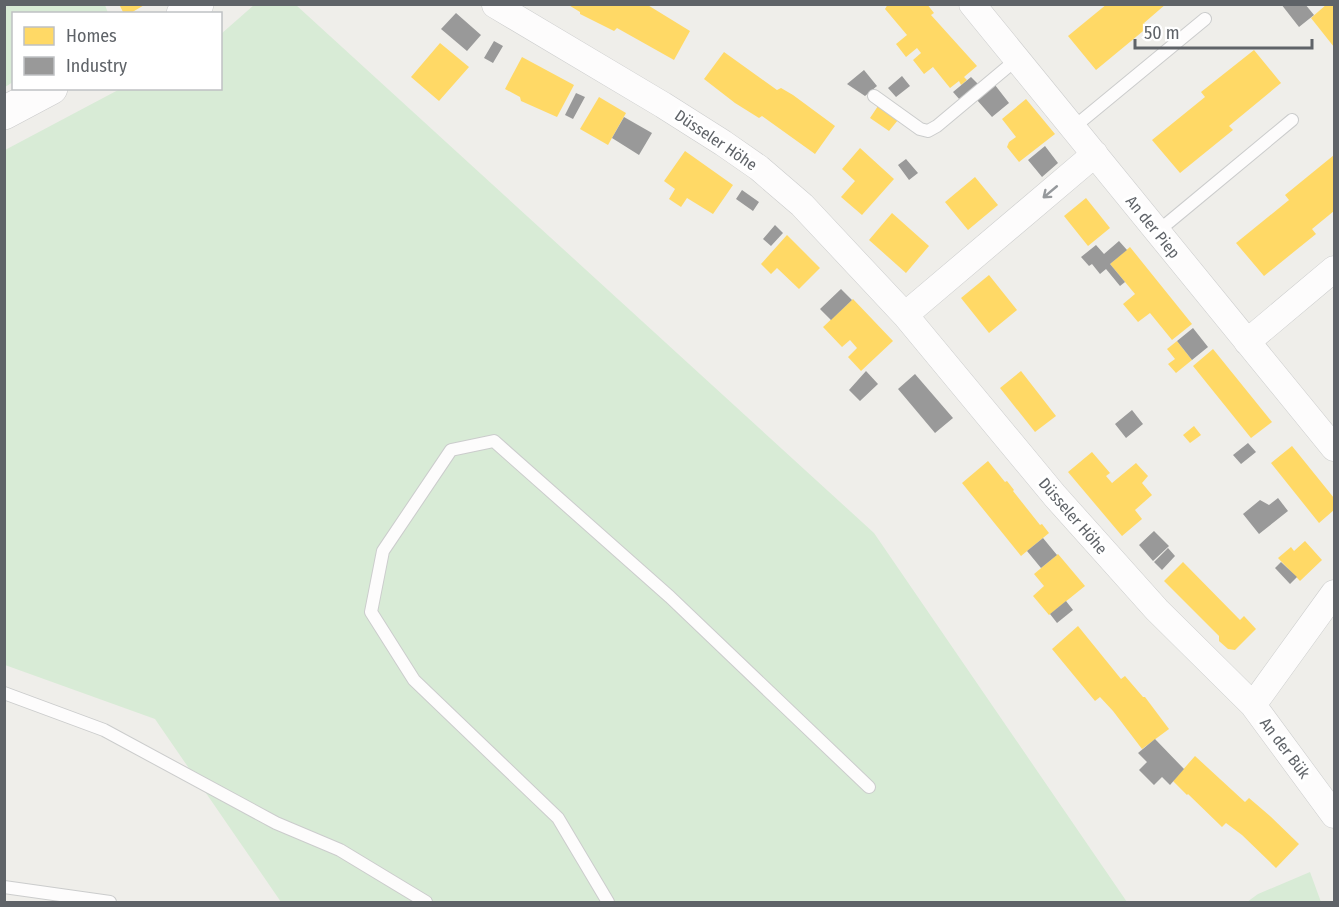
<svg xmlns="http://www.w3.org/2000/svg" width="1339" height="907" viewBox="0 0 1339 907" font-family="'Fira Sans Condensed',sans-serif">
	<rect width="100%" height="100%" fill="#efeeea"/>
	<path fill="#d8ebd6" d="M5,4L105,5L108,13L14,14L13,82L5,87Z
		M254,5H296L874,533L1127,902H281L155,719L5,665V150L120,89L220,88L221,34Z
		M1310,872L1321,902H1247L1258,894Z"/>
	<path fill="#ffd966" d="M119,4H146L129,14H124Z
		M567,4H646L690,31L674,60L617,28L614,31L580,14V12Z
		M888,4H927L934,13L931,15L977,66L964,77L967,80L961,85L959,81L950,88L933,67L924,74L913,60L921,53L917,48L906,57L896,44L907,35L885,9Z
		M1107,4H1166L1144,23L1148,27L1096,70L1068,36Z
		M1327,4H1334V47L1311,18Z
		M440,43L469,67L439,101L411,77Z
		M1254,50L1281,83L1229,126L1233,130L1180,173L1152,140L1205,97L1201,92Z
		M724,52L777,90L781,88L793,95L835,126L815,154L762,116L759,118L735,103L704,79Z
		M522,57L574,85L557,117L521,101L520,97L505,89Z
		M599,97L626,113L608,145L580,129Z
		M1026,99L1055,134L1019,162L1007,147L1009,142L1016,137L1002,119Z
		M878,106L898,120L889,131L870,118Z
		M860,148L894,179L862,215L841,197L855,181L842,169Z
		M685,151L733,185L713,214L687,198L681,207L669,199L675,189L664,181Z
		M1334,155V211L1312,229L1316,234L1264,276L1236,243L1289,200L1285,195Z
		M975,177L998,205L968,230L945,202Z
		M1086,198L1110,228L1088,246L1064,216Z
		M892,213L929,246L906,273L869,240Z
		M787,235L820,268L799,289L777,268L771,274L761,264Z
		M1130,247L1192,324L1172,340L1150,313L1138,322L1123,304L1135,294L1110,264Z
		M989,275L1017,310L989,333L961,298Z
		M853,299L893,341L861,371L848,357L857,348L850,340L842,347L823,327Z
		M1177,341L1192,360L1176,373L1168,364L1175,359L1167,349Z
		M1213,349L1272,422L1251,438L1193,366Z
		M1021,371L1056,416L1035,432L1000,388Z
		M1194,426L1201,435L1190,443L1183,435Z
		M1292,446L1334,498V510L1319,523L1271,463Z
		M1092,452L1110,473L1106,476L1112,483L1136,463L1148,476L1142,483L1152,495L1135,510L1142,519L1122,536L1068,472Z
		M988,461L1005,482L1007,481L1014,490L1013,491L1040,525L1042,524L1049,533L1021,556L962,483Z
		M1305,541L1322,560L1300,581L1278,558L1291,547L1294,551Z
		M1058,554L1085,586L1049,615L1033,596L1044,586L1034,574Z
		M1183,562L1240,620L1244,616L1256,629L1235,650L1228,649L1219,641V636L1164,581Z
		M1078,626L1121,679L1125,676L1143,697H1145L1169,729L1142,749L1113,711L1100,697L1095,701L1052,649Z
		M1195,756L1245,802L1249,798L1270,816L1299,844L1276,868L1242,835L1226,823L1222,827L1188,794L1187,795L1173,781Z"/>
	<path fill="#999" d="M1281,4H1305L1314,15L1299,27Z
		M456,13L481,35L467,51L441,29Z
		M494,41L503,46L493,63L484,58Z
		M864,70L877,86L865,96L847,84Z
		M902,76L910,86L896,97L888,88Z
		M971,77L979,85L960,100L953,92Z
		M995,85L1009,103L992,117L977,100Z
		M576,93L585,97L573,119L565,115Z
		M624,117L652,133L639,155L612,138Z
		M1045,146L1058,163L1042,177L1028,160Z
		M906,159L918,173L909,180L898,165Z
		M742,190L759,202L753,211L736,199Z
		M775,225L783,233L771,246L763,239Z
		M1119,241L1127,250L1110,264L1125,282L1120,286L1106,269L1100,274L1092,264L1089,266L1081,257L1096,245L1104,254Z
		M841,289L852,300L831,320L820,309Z
		M1193,328L1208,347L1192,360L1177,341Z
		M866,371L878,384L860,401L849,390Z
		M915,374L953,418L935,433L898,389Z
		M1132,410L1143,424L1126,438L1115,424Z
		M1248,443L1256,452L1241,464L1233,455Z
		M1278,498L1288,511L1259,534L1243,514L1260,500L1269,505Z
		M1154,531L1169,546L1153,561L1139,545Z
		M1043,538L1057,555L1041,568L1027,551Z
		M1168,548L1175,556L1162,570L1154,562Z
		M1281,562L1297,577L1290,584L1275,568Z
		M1066,601L1073,610L1057,623L1050,614Z
		M1155,739L1184,769L1170,785L1162,777L1154,785L1139,770L1147,762L1138,753Z"/>
	<g fill="none" stroke-linecap="round" stroke-linejoin="round">
		<defs>
			<path id="service" d="M874,96L920,129L928,131L937,126L1017,59
				M1074,127L1205,19
				M1157,232L1292,120
				M4,693L104,730L276,823L340,850L426,902
				M4,887L110,902
				M608,902L558,818L414,680L371,612L383,551L451,450L494,441L670,597L869,787"/>
			<path id="minor" d="M972,4L1334,448
				M495,5L663,105L723,143L759,168L802,205L905,315L1055,496L1157,610L1253,705
				M905,315L1095,154
				M1247,342L1334,269
				M1334,593L1253,705L1334,815"/>
			<path id="secondary" d="M183,14L197,4
				M4,113L51,88"/>
		</defs>
		<use href="#service" stroke="#cbcccc" stroke-width="14"/>
		<use href="#minor" stroke="#cbcccc" stroke-width="27"/>
		<use href="#secondary" stroke="#cacacb" stroke-width="34"/>
		<use href="#service" stroke="#fdfcfc" stroke-width="12"/>
		<use href="#minor" stroke="#fdfcfc" stroke-width="26"/>
		<use href="#secondary" stroke="#fdfcfc" stroke-width="33"/>
	</g>
	<defs><path id="oneway-shaft" d="M-6 0H5M1.5-3L5.5 0L1.5 3" fill="none" stroke-width="1.6" stroke-linecap="round" stroke-linejoin="round" transform="scale(1.5)"/></defs>
	<use stroke="#96999c" href="#oneway-shaft" transform="translate(1050 192) rotate(140)"/>
	<g text-anchor="middle" dominant-baseline="central" stroke-width="6" stroke-linejoin="round" paint-order="stroke">
		<g font-size="16" fill="#5f6368" stroke="#fff">
			<text transform="translate(716 140) rotate(34)">Düsseler Höhe</text>
			<text transform="translate(1153 227) rotate(51)">An der Piep</text>
			<text transform="translate(1073 516) rotate(49)">Düsseler Höhe</text>
			<text transform="translate(1285 748) rotate(53)">An der Bük</text>
		</g>
	</g>
	<rect width="1339" height="907" fill="none" stroke="#5f6368" stroke-width="12"/>
	<rect x="12" y="12" width="210" height="78" fill="#ffffff" stroke="#bfc1c3" stroke-width="1.5"/>
	<rect x="24" y="27" width="30" height="18" fill="#ffd966" stroke="#bfc1c3" stroke-width="1.5"/>
	<text x="66" y="42" font-size="18" fill="#5f6368">Homes</text>
	<rect x="24" y="57" width="30" height="18" fill="#999999" stroke="#bfc1c3" stroke-width="1.5"/>
	<text x="66" y="72" font-size="18" fill="#5f6368">Industry</text>
	<path d="M1135 39v9h177v-9" fill="none" stroke="#5f6368" stroke-width="3"/>
	<text x="1144" y="39" font-size="18" fill="#5f6368" stroke="#ffffff" stroke-width="4.5" paint-order="stroke">50 m</text>
</svg>
